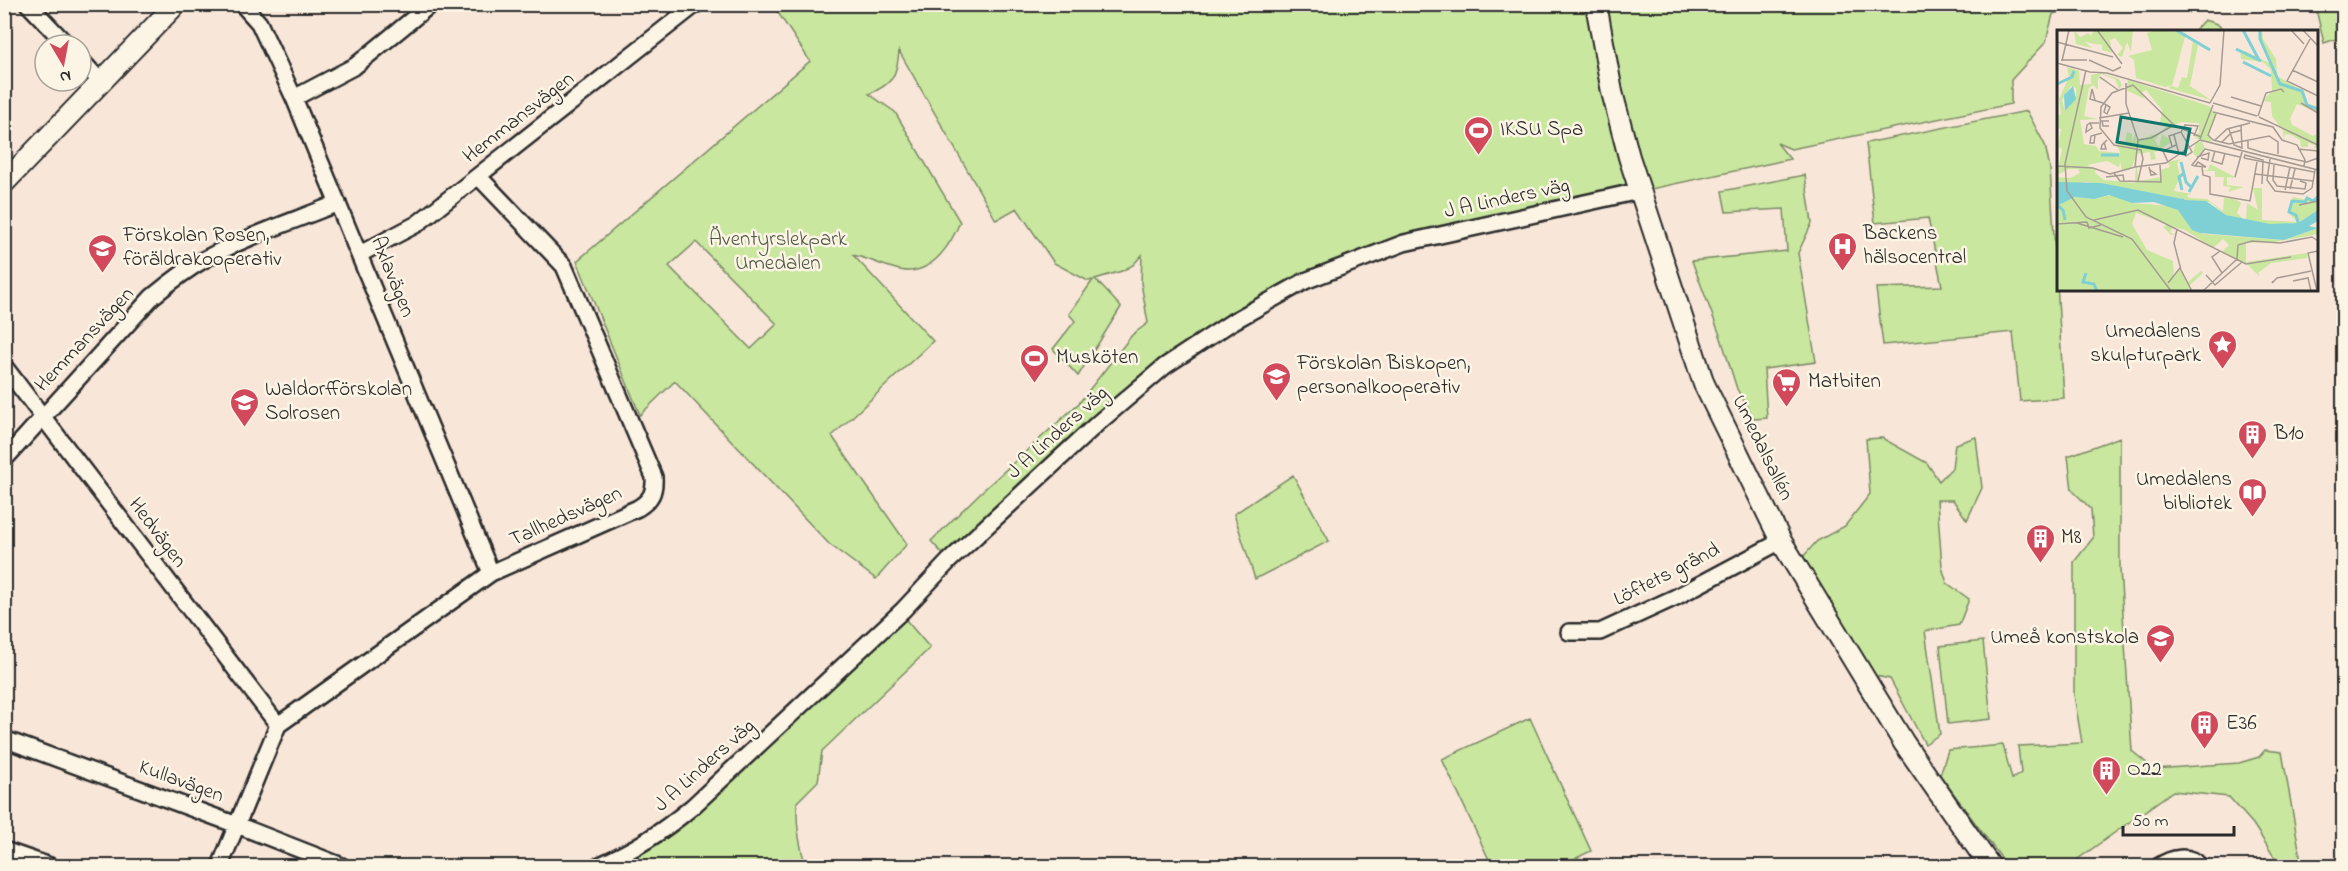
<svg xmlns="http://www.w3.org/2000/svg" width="2348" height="871" viewBox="0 0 2348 871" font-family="'Indie Flower',sans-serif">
	<rect width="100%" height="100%" fill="#f8e6d8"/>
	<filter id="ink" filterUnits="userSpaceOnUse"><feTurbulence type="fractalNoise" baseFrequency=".0167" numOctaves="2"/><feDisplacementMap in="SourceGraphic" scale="12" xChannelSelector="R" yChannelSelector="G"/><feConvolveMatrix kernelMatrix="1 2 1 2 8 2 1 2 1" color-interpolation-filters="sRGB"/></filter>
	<g filter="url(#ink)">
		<path fill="#c9e79f" stroke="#7a8965" stroke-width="1.5" fill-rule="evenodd" d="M832,4L835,7L846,4L2086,5L2053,14L2046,42L2011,80V104L1791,149L1777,143L1790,159L1446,233L1305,281L1165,366L949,561L931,541L979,494L1079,403L1132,335L1148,323L1141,283L1142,255L1133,265L1122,271L1095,279L1121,307L1078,376L1053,349L1075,321L1069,314L1093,280L1088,281L1054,263L1017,208L996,220L899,51C897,77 892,84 869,94L895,112L960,222C951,244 934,271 908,271C892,271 869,258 853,255L933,341L832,436L907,544L876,579L829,544L675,381L640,415L577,261L810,61L773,5ZM696,242L777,324L751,349L669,266Z
			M2315,5H2343V14L2336,16V39L2324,43Z
			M2204,20L2217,24L2225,31H2194Z
			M2027,111L2045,145L2050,169L2064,398L2020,401L2013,332L1883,345L1876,288L1942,286L1928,218L1875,223L1866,143Z
			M1805,175L1812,223L1798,253L1816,362L1764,369L1767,418L1754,419L1737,389L1721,338L1692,261L1787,251L1784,209L1726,212L1722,191Z
			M1976,437L1982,488L1967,520L1953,500H1937L1942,567L1947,583L1969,599L1959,625L1925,631L1940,734L1925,744L1890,679L1871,675L1802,558L1817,541L1845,526L1870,494L1866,439L1882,438L1927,463L1939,481L1952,468L1955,444Z
			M2120,437V569L2132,751L2154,769L2239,763L2259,757L2265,750L2282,752L2302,866H2280L2253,824L2229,797L2173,791L2068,866H2007L1940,775L1948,750L2003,745L2012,779L2021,773L2018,746L2082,743L2074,695V562L2093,538L2091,509L2072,490L2068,456Z
			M1293,475L1329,541L1255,579L1234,514Z
			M900,613L930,648L822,751L818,781L797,802C796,825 799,845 806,866H598L638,847Z
			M1983,641L1991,719L1948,724L1940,646Z
			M1530,718L1591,851L1560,866H1492L1442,759Z"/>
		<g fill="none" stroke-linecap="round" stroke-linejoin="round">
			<defs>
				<path id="minor" d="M28,4L67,45
					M242,4L259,23L294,98L491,573
					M81,60L100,81
					M294,98L355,66L431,4
					M360,254L417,224L696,4
					M4,366L278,725
					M4,460L152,297C169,283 186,270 205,259C247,236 294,221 338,203
					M1569,632H1600L1676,597L1781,541
					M4,739L237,825L342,866
					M4,850L50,866
					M220,866L278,725L491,573L638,508C651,500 655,492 654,477L564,266L478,176
					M598,866C634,850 661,833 692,807L903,610L949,561L1098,423L1165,366L1232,322L1305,281L1404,243L1639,191
					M2159,866C2171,858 2189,853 2200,866"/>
				<path id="tertiary" d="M1596,4L1612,92L1629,157L1704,384L1781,541L1904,743L1990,866
					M4,183L176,4"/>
			</defs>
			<use href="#minor" stroke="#2b2b2b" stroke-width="20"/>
			<use href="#tertiary" stroke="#2b2b2b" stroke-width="24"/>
			<use href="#minor" stroke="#fcf5e5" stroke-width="15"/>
			<use href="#tertiary" stroke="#fcf5e5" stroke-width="20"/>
		</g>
	</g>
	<defs>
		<symbol id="stadium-pin" viewBox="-11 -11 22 30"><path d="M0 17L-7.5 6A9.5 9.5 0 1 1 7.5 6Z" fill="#d1495b" stroke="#fcf5e5"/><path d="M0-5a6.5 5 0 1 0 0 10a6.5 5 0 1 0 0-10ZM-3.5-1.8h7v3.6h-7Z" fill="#fff"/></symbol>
		<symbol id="hospital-pin" viewBox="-11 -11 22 30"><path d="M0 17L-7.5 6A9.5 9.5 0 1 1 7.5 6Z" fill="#d1495b" stroke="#fcf5e5"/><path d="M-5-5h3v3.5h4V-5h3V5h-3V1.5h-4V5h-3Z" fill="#fff"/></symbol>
		<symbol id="school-pin" viewBox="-11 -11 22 30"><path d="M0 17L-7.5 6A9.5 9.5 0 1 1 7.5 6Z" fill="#d1495b" stroke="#fcf5e5"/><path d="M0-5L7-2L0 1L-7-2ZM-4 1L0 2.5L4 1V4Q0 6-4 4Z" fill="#fff"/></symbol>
		<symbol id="sight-pin" viewBox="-11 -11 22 30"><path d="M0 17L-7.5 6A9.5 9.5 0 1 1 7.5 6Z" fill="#d1495b" stroke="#fcf5e5"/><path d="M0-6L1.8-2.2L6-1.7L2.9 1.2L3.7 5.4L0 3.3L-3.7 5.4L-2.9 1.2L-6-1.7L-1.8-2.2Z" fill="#fff"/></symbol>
		<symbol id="supermarket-pin" viewBox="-11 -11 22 30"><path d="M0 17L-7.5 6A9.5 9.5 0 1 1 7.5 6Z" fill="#d1495b" stroke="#fcf5e5"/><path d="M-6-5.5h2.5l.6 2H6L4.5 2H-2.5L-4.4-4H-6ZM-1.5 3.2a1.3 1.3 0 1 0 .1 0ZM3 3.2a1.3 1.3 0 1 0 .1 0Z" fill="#fff"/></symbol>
		<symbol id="building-pin" viewBox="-11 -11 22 30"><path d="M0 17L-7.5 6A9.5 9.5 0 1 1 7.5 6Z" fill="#d1495b" stroke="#fcf5e5"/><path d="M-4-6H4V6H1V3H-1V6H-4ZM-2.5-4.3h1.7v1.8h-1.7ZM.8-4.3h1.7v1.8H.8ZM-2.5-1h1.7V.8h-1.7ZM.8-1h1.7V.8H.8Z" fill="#fff"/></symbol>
		<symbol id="library-pin" viewBox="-11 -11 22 30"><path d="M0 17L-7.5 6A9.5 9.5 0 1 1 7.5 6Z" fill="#d1495b" stroke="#fcf5e5"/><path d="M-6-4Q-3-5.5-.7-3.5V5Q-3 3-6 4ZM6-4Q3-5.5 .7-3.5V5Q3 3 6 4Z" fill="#fff"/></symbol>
	</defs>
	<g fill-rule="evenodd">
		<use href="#stadium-pin" x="1462" y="114" width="33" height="45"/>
		<use href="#hospital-pin" x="1826" y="230" width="33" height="45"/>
		<use href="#school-pin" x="86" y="232" width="33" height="45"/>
		<use href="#sight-pin" x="2206" y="328" width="33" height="45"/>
		<use href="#stadium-pin" x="1018" y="342" width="33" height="45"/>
		<use href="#school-pin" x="1260" y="360" width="33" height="45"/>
		<use href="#supermarket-pin" x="1770" y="366" width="33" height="45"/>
		<use href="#school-pin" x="228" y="386" width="33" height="45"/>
		<use href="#building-pin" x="2236" y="418" width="33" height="45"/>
		<use href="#library-pin" x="2236" y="476" width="33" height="45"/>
		<use href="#building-pin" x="2024" y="522" width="33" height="45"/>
		<use href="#school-pin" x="2144" y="622" width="33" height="45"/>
		<use href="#building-pin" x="2188" y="708" width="33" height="45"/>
		<use href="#building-pin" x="2090" y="754" width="33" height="45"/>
	</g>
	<g text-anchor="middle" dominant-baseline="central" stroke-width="5" stroke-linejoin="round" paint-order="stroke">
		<g font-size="21" fill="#2b2b2b" stroke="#fcf5e5">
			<text transform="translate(519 118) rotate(-38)">Hemmansvägen</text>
			<text transform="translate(1507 199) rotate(-12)">J A Linders väg</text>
			<text transform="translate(392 277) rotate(68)">Axlavägen</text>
			<text transform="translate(85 340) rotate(-47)">Hemmansvägen</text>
			<text transform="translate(1058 433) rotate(-42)">J A Linders väg</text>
			<text transform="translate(1762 448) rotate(64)">Umedalsallén</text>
			<text transform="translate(566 517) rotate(-24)">Tallhedsvägen</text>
			<text transform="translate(157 533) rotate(53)">Hedvägen</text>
			<text transform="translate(1667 575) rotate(-27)">Löftets gränd</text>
			<text transform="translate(705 766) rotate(-42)">J A Linders väg</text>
			<text transform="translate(181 782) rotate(20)">Kullavägen</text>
		</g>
		<g font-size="21" fill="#2b2b2b" stroke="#fcf5e5" text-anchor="start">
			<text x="1500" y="130">IKSU Spa</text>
			<text x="1863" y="234">Backens<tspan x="1863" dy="24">hälsocentral</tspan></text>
			<text x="123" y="236">Förskolan Rosen,<tspan x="123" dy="24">föräldrakooperativ</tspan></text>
			<text x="2201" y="332" text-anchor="end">Umedalens<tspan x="2201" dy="24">skulpturpark</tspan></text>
			<text x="1056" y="358">Musköten</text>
			<text x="1297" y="364">Förskolan Biskopen,<tspan x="1297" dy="24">personalkooperativ</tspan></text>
			<text x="1808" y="382">Matbiten</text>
			<text x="265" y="390">Waldorfförskolan<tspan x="265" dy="24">Solrosen</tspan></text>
			<text x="2274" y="434">B10</text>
			<text x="2232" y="480" text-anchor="end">Umedalens<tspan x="2232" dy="24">bibliotek</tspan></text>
			<text x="2061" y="538">M8</text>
			<text x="2139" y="638" text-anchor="end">Umeå konstskola</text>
			<text x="2226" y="724">E36</text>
			<text x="2127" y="770">O22</text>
		</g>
		<g font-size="21" fill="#525a48" stroke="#fcf5e5">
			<text x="778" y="240">Äventyrslekpark<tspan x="778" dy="24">Umedalen</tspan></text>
		</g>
	</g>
	<g transform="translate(2057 30)">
		<rect width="261" height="261" fill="#f8e6d8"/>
		<path d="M17,0L23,7L31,3L34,6L37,0H76L74,22L70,12L65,27L60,25L66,18L58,8L53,10L55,23L45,20V15L28,12L35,18L19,14ZM99,0L129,3L115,56L121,58L125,47L130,48L136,11L141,15L133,56L154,70L111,58L115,55L108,57L79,48L77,30L71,26L95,20L90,3ZM205,0L206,9L219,29L220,46L247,62L250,75L261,78V82L240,74L233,89L235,95L256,106L260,104L261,116L257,119L258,115L251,113V117H244L243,110L234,105L228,104L227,111L226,101L215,86L214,72L206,71L215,61L214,40L206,32L184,29L183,21L179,19L188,21L216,35L203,9ZM10,37L22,41L23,55L34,54V45L44,43L62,49L65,55L62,59L58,49L44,44L42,47L52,54L41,48V60L36,55L32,58L27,86L41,89L23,90L27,114L39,116L42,121L63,123L59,111L68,113L70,102L75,104V111L79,103V110L103,103L98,110L102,117L105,104L112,109L113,113L105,118L107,123L104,120L97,122L99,129L94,130L93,122L80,124L74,139L65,141L63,131L62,137L50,131L30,135L39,139L38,143L47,150L78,153L79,132L82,151L104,147L103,140L113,137L111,132L124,129L120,133L123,146L117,161L135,164L130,165L132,168L150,169L166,181L167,168L178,169L184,173L180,183L186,189H189L190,173L201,180L196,158H205V190L240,192L231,182L236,167L256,171L261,165V180L241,193L213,195L169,185L153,172L128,170L121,164L126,169L29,152L14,155L19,157L9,162L2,155L7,153H0V147L13,148L23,143L21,139H12L0,145L5,119L1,117L4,99L0,98V86L4,84L2,69L12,47ZM14,56L19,58V68L8,81L5,70ZM71,50L152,76L159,84L151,105L155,112L145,111L148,119L140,127L136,123L139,112H144L137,106L142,103V93L124,92L105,102L109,95L103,93L105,80L89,60L84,63L88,69L69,60ZM153,134L180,148L170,147V155L187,157L171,162L174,157L166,156L167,147H158V141H140L151,140ZM54,165L75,173L112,176L121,180L136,200L147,204L227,210L261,198V204L218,212L189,213V232L250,223V228L214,233L201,243L203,247L190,234L165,222L172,215L166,209L156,218L128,200L116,197L113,202L118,205H114L106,197L110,195L107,193L79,183L75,194L90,220L116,231L117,248L119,241L124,240L131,252L144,241L146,243L132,256L135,261H0V176L18,167L36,169Z" fill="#c9e79f" fill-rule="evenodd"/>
		<path d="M16,56L19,69L8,81L7,65ZM1,152L44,153L126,169L121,164L128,170L149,171L169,185L213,194L241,193L261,180V191L252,196L261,198L227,210L143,203L135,200L121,180L97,172L75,173L52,165L37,169L18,167L0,176Z" fill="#7ed0d4"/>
		<path fill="none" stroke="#7ed0d4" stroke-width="3" d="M119,0L153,20M186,0L202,30M203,0V9L223,54L245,61L250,75L261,79M179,19L204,31M186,32L214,46M0,54L15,47L17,41M44,125H62M124,132L129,152L134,157M125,160L122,147L126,144M132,162L141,146M0,175L6,180L8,190M242,195L239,185L232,182L235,171L248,172L250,168L256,171L261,167M29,243L26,252L37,254L40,261"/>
		<path fill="none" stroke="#a69b93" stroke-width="1.5" d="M40,0L65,34M234,0L247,14M246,0L261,16M253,9L230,51L261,66M0,12L56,27M4,30H30M32,30L56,41L64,37M5,31L12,0M0,33L33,42L50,43L153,73M29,40L8,134L10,161L29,187L75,209L114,261M235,40L261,52M43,47L61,60M69,53V74L81,110L78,137M174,67L204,76M38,70L35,59L33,69L46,73M46,73L53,77L50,84L47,82L49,75M153,73L163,55L167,0M156,73L200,86M244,73L261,83M156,82L216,97L225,110L240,115L248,130L247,136M201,86L209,63L224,59L227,62M202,87L261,115M42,88L72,83M52,91H45L46,96H52M33,93L35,98L29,102L30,95L33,93H42M184,95L185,119M172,99L177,115L185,118M124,102L135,122L129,126L126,121M38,105L37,113H33L34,106L45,103M117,105L122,124M143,109L156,75M81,110L94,108L117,95M143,110L261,140M156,110L172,114L212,106L221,112V124M156,110L151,105L159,84M158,110L170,99L193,93M191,111V118L204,122L250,132L261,128M47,112L49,119H44L45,115L50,110M165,112L174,103L185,100M115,116L112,106L124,102L128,95L141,96L137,106M241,119L261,121M158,121L155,131L165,134L168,123M140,127L152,123L151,130L144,128M187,128L257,142M187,128L188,125L206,130L205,154M213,129L210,150L218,161L246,164L255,158M111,132L106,121L119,115M217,135L216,150L220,156L248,159L249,153L243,151M0,136L36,138L53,144L78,137M138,136L141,132L149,137L138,136L135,135L148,119L183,127M78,137L109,133L143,110M92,137L94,145L99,144L93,140M145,137L146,145L153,147V164L193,171L200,132M57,143L63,151L104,152L103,135M198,144L256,151M49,147L66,145L67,151M178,147L185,122M81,151L86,129L84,120L57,115L43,98L44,77L55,63L76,55L117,95L144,107M255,158L258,140M233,159L238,139M228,160L233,137M242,175L261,171M37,190L81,180L189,234L234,227M30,192L32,198L44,195M20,193L66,207M0,194L30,192M120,199L117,213L124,240L135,261M163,221L155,227L165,243M180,229L181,215L195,211L223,213L255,207L261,211M149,245L158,255L185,232M216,251L215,253L220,248L254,241M236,251L251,248L254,261M111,253L123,238M146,261L180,229M260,261L251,223L261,221"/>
		<path fill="#0f766e" fill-opacity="0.15" stroke="#0f766e" stroke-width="3" d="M64,87L133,99L128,124L60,112Z"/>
		<rect width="261" height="261" fill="none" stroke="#2b2b2b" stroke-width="3"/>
	</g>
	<rect width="2348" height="871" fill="none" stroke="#fcf5e5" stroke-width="24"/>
	<rect x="12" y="12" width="2324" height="847" fill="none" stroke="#2b2b2b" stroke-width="2" filter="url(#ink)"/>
	<g transform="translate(63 63) rotate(170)"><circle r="28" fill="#fcf5e5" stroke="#a8a49b" stroke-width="1.5"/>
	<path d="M0-4.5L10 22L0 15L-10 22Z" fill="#d1495b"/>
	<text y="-9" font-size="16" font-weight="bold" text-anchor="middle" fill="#2b2b2b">N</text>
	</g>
	<path d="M2123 826v9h111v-9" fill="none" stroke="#2b2b2b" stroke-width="3"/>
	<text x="2132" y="826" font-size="18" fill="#2b2b2b" stroke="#fcf5e5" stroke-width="4.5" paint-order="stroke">50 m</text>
</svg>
